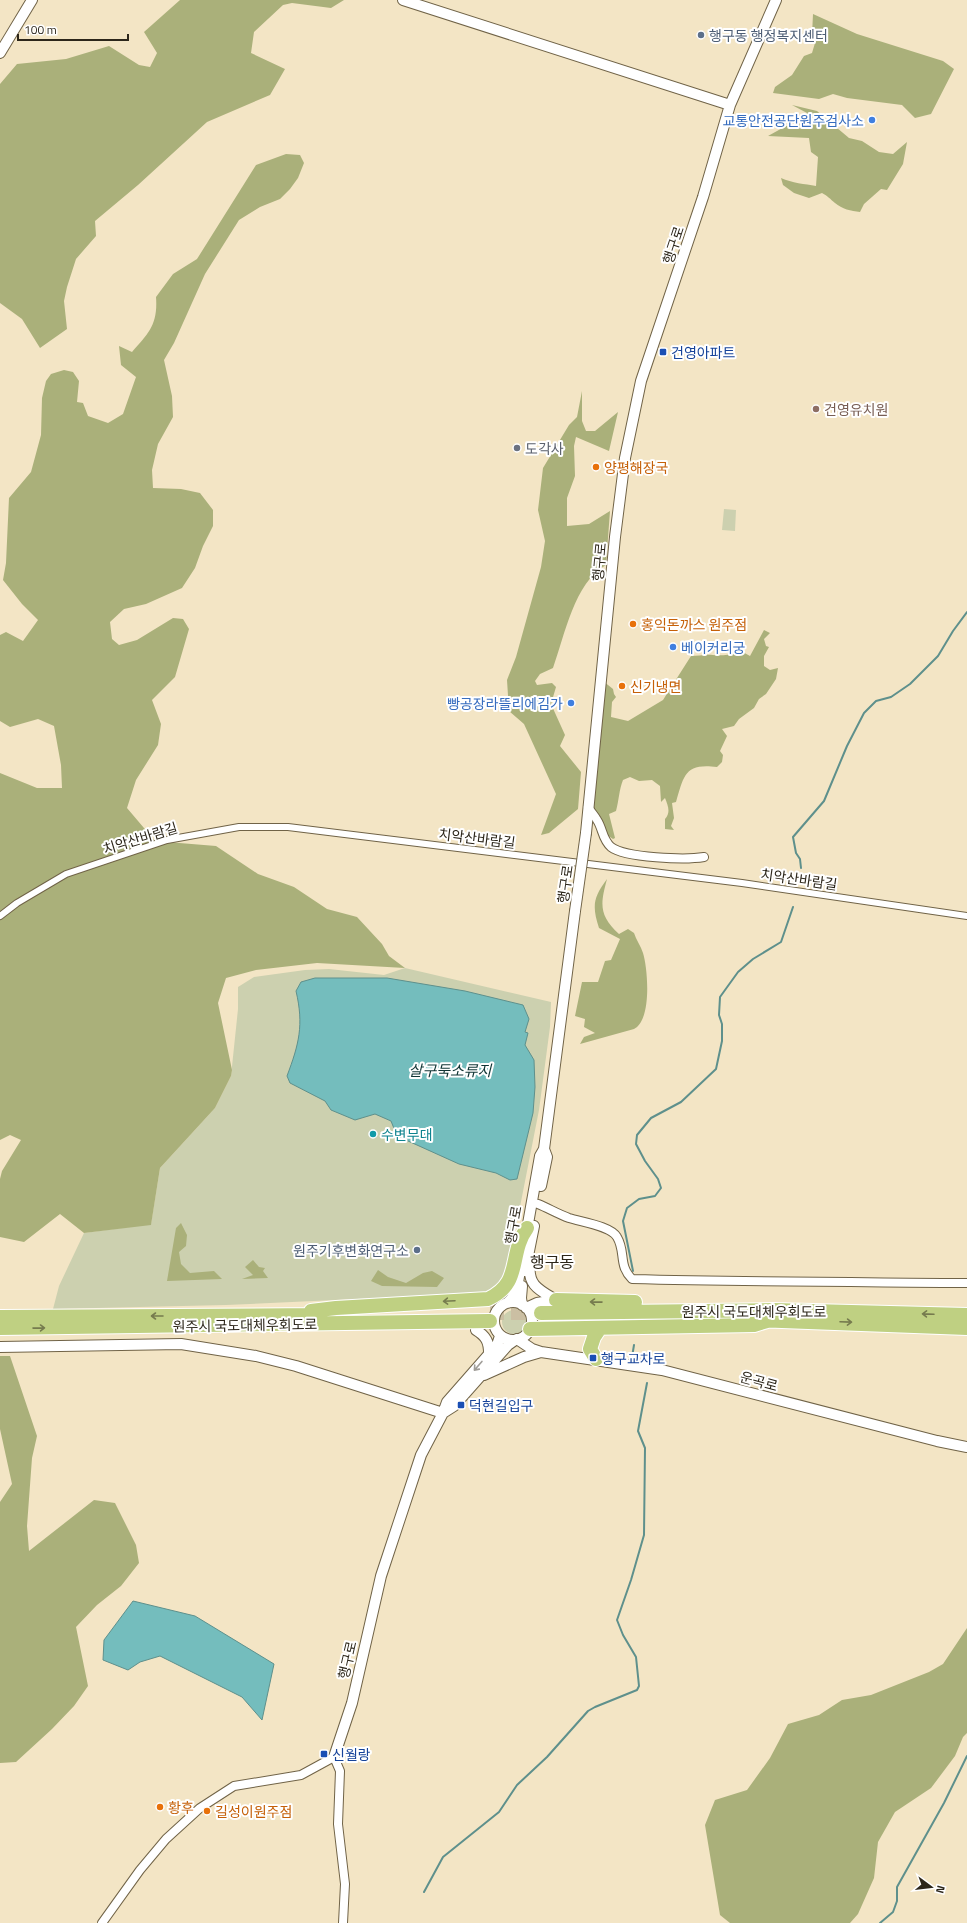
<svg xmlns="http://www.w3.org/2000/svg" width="967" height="1923" viewBox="0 0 967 1923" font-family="'Titillium Web','Noto Sans KR',sans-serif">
	<rect width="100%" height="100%" fill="#f3e5c5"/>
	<path fill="#ccd0af" d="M724,509L736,510L735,531L722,530Z
		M405,968L551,1002L550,1027L539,1110L518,1217L504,1277L501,1283L488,1293L226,1305L53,1309L59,1286L84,1233L151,1224L160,1168L215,1108L231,1076L238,1009V987L254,977L305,970L329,969L384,975Z
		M502 1322a12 12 0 1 1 24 0a12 12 0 1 1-24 0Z"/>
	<path fill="#aab07a" d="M180,0H344L331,8L292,3L283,5L254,32L251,53L285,69L270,95L207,122L138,185L95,221L96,236L76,259L67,287L64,301L67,329L40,348L22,319L0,303V84L17,64L66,59L109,46L139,65L150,67L157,53L144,32Z
		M813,14L857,34L943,61L954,69L931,114L915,118L902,105L847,98L833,94L819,99L773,93L775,87L792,75L804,56L812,53L815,43L812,35Z
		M792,105L817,111L849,138L862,141L879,152L893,154L907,142L903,164L887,190L881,189L864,204L860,212C851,211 842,209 835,203C830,199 828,196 822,193L809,198L794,193L783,185L781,178C792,183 805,184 816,186L818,157L811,152L809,138L768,136L786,126L803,124L807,113Z
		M286,154L300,155L304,163L298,178L290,189L280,199L260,207L239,220L205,274L174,343L164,360L172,396L173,417L158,444L152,470L153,488L181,489L200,493L213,510V526L203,546L195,568L182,588L146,604L124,609L110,622L112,639L119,645L137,640L173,618L183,619L189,629L175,677L152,700L161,724L158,745L136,780L127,808L155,841L216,846L258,874L294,887L327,909L357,917L382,944L389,956L405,968L317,963L256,970L226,978L218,1003L232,1070L231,1076L215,1108L160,1168L151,1225L84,1233L60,1214L24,1242L0,1237V1179L2,1171L21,1140L10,1135L0,1140V773L37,788H62L61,765L54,726L38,719L10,727L0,721V635L6,632L23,641L38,620L22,604L3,580L6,563L9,498L31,472L41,435L42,398L46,381L51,374L64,370L73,372L79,381L77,402L83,403L88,416L108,423L123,414L136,377L121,365L119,346L132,352C149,333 158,324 156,297L173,274L197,259L256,165Z
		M582,391V421L586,431H595L618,412L609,451L576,437L574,446L575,476L567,498V526L589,524L610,511L606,565C574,583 565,635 553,668L540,674L535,681L537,685L552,683L556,687L551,704L565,735L560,746L581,772L578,809L549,833L541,835L556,794L524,724L509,711L507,680L516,657L541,567L545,541L538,510L543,468L569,425L577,417Z
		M764,630L770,633L764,639L766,646L769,647L764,656V666L770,670L778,668L776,679L766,694L759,699L754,708L739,719L734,726L722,729L727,736L720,751L723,755L722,762L717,767C685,763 684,775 676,802L672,803L674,818L671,826L674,830L665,829V819C671,812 668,806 665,798L661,802L660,786L652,780L639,781L630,777L623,780C619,790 619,800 616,811L609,814L615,838L613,839L607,835L591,807L603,681L613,689L614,694L616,697L612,702L611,717L628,721L663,700L691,656C698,656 706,654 713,655C726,656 729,655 741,651L750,656Z
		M607,879C600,905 599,915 619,934L628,929L634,933C636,940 641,946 643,953C648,969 652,1020 634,1029L580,1044L584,1037L595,1033L584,1027L585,1019L575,1016L582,982H598L605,961L611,960L620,939L599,928C592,906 593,898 607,879Z
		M181,1223L187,1235L186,1246L179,1252L181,1264L190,1273L214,1271L222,1279L167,1281L176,1228Z
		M253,1260L259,1267L265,1268L263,1271L268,1278L242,1279L253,1275L245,1267Z
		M378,1270L388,1277L406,1283L423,1273L432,1271L444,1278L437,1287L382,1286L371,1281Z
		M0,1356H10L37,1436L32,1458L27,1526L29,1551L94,1500L115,1503L136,1545L139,1563L121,1586L97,1605L76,1627L88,1686L74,1706L52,1729L16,1762L0,1763V1502L12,1484L0,1429Z
		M967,1628V1733L963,1737L955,1756L931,1788L895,1812L878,1842L874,1878L858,1914L850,1923H730L720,1915L705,1825L715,1800L747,1790L770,1758L788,1724L819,1715L842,1700L871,1695L929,1672L943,1664Z"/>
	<path fill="#74bdbd" stroke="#5e908c" d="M315,978H387L465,991L523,1005L529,1019L525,1032L528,1033L525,1045L534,1060L535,1087L533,1113L517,1179L510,1180L496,1173L459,1164L397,1136L391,1121L375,1114L355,1120L331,1110L325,1101L290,1083L287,1076C299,1044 304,1025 296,991L301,982Z
		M133,1601L195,1616L274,1664L262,1720L242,1697L160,1656L140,1662L128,1670L103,1660L104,1640Z"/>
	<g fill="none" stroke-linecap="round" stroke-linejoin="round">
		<path stroke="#5e908c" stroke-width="2" d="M801,868L800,859L796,853L793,837L824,801L847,746L864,713L876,701L891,697L910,684L938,656L953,631L967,612
			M633,1271L623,1221L627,1208L639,1199L655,1196L661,1188L658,1179L645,1161L636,1144L637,1135L651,1118L681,1102L716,1069L722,1041V1024L719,1015L720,997L738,972L753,959L781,942L793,907
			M632,1357L634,1345
			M424,1892L443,1857L499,1812L517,1785L547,1757L588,1711L595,1707L637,1690L639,1686L636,1657L623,1635L617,1620L631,1580L644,1535L645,1448L638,1431L647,1383
			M880,1923L893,1912L897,1901V1887L944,1803L967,1756"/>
		<path stroke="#cbbfa3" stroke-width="14" stroke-dasharray="14 7" stroke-linecap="butt" d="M490,1313H541"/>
		<defs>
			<path id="pedestrian" d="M0,916L17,903L66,874L167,840L239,827H288L742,883L967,916"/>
			<path id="minor" d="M588,807C591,812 595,816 597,820C603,829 602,839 611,847C625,858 686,860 704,857
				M538,1204C548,1208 558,1214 569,1218C581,1222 611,1226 617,1237C626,1252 618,1265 632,1279C744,1282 855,1282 967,1283
				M102,1923L140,1870L166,1839L200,1808L234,1786L301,1775L334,1757L340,1771L338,1824L345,1884L343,1923"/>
			<path id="tertiary" d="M403,0L730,105
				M0,53L32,0
				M586,833L615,537L625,458L641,381L703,197L730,105L776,0
				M541,1186L547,1157L544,1149
				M526,1235L540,1156L544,1149L575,911
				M530,1263C527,1285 539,1290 556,1300
				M525,1271L534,1226
				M522,1286L521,1298L522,1305
				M494 1321a19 19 0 1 1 38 0a19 19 0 1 1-38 0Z
				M507,1303C519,1294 519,1275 521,1260
				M526,1308L537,1303L556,1300
				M476,1330C486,1336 489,1342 489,1353
				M517,1339L532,1349L541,1352L662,1370L937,1441L967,1447
				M0,1347L181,1344L256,1356L296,1366L443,1413L454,1406L508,1345L515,1340
				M484,1375L524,1357L541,1352
				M334,1757L352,1703L381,1576L421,1455L443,1413L447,1402L497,1345L500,1336"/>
			<path id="trunk" d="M556,1300L635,1302
				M311,1311L336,1308L488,1299C523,1283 508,1254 527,1228
				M541,1313L774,1310L967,1315
				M0,1317L321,1315
				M756,1320L967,1328
				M0,1328L490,1321
				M530,1329L754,1325L767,1321
				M596,1359L590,1349L594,1337L600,1328"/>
		</defs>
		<use href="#pedestrian" stroke="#706347" stroke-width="8"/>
		<use href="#minor" stroke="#706347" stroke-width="10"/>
		<use href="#tertiary" stroke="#706347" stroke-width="12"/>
		<use href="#trunk" stroke="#fff" stroke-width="16"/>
		<use href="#pedestrian" stroke="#fff" stroke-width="6"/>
		<use href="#minor" stroke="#fff" stroke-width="8"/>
		<use href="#tertiary" stroke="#fff" stroke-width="10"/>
		<use href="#trunk" stroke="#bfd082" stroke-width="14"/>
		<defs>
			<path id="tertiary-bridge" d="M575,911L586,833"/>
		</defs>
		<use href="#tertiary-bridge" stroke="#706347" stroke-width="12" stroke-linecap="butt"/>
		<use href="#tertiary-bridge" stroke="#fff" stroke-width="10"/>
	</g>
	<defs><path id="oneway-shaft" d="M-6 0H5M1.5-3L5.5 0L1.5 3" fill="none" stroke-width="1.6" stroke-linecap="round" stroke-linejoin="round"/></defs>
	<g stroke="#767b4e">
		<use href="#oneway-shaft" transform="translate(449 1301) rotate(177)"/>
		<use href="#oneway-shaft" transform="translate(596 1302) rotate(-179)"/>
		<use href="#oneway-shaft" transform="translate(928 1314) rotate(-178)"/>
		<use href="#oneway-shaft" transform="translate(157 1316) rotate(180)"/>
		<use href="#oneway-shaft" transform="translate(846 1322) rotate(2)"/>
		<use href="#oneway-shaft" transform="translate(39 1328) rotate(-1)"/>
	</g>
	<use stroke="#a09d98" href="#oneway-shaft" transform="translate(478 1366) rotate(131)"/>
	<g fill="#5c6f8a" stroke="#fff" stroke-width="1.5">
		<circle cx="701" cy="35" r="4"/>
		<circle cx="417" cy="1250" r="4"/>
	</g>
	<g fill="#3f7fe0" stroke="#fff" stroke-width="1.5">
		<circle cx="872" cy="120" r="4"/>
		<circle cx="673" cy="647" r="4"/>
		<circle cx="571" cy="703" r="4"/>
	</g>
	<g fill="#1a4fb4" stroke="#fff" stroke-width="1.5">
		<rect x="659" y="348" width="8" height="8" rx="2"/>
		<rect x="589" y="1354" width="8" height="8" rx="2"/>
		<rect x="457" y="1401" width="8" height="8" rx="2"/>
		<rect x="320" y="1750" width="8" height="8" rx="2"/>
	</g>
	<circle fill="#8d6e63" stroke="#fff" stroke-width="1.5" cx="816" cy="409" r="4"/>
	<circle fill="#6b7280" stroke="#fff" stroke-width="1.5" cx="517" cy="448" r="4"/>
	<g fill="#e8710a" stroke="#fff" stroke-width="1.5">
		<circle cx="596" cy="467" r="4"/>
		<circle cx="633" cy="624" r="4"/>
		<circle cx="622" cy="686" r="4"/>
		<circle cx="160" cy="1807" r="4"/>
		<circle cx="207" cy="1811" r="4"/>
	</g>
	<circle fill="#0f9aa8" stroke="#fff" stroke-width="1.5" cx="373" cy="1134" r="4"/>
	<g text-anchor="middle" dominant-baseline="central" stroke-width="4" stroke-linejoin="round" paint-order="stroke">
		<g font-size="14" fill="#4e5e75" stroke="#fff" text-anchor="start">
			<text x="709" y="35">행구동 행정복지센터</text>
			<text x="409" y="1250" text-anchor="end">원주기후변화연구소</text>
		</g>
		<g font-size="14" fill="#366cbe" stroke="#fff" text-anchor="end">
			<text x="864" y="120">교통안전공단원주검사소</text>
			<text x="681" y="647" text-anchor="start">베이커리궁</text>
			<text x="563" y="703">빵공장라뜰리에김가</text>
		</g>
		<g font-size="14" fill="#2c261a" stroke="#fff">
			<text transform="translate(673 245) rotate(-72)">행구로</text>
			<text transform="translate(599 562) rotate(-85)">행구로</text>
			<text transform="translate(140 838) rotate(-17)">치악산바람길</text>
			<text transform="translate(477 838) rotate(7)">치악산바람길</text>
			<text transform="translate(799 879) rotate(8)">치악산바람길</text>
			<text transform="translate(565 884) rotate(-82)">행구로</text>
			<text transform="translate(513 1225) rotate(-80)">행구로</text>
			<text x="754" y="1311">원주시 국도대체우회도로</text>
			<text transform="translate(245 1325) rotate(-1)">원주시 국도대체우회도로</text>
			<text transform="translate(759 1381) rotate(15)">운곡로</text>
			<text transform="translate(347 1660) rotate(-77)">행구로</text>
		</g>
		<g font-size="14" fill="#164399" stroke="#fff" text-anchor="start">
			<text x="671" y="352">건영아파트</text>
			<text x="601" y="1358">행구교차로</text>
			<text x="469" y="1405">덕현길입구</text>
			<text x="332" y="1754">신월랑</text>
		</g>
		<g font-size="14" fill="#785e54" stroke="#fff" text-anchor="start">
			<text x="824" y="409">건영유치원</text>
		</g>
		<g font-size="14" fill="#5b616d" stroke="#fff" text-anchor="start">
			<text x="525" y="448">도각사</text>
		</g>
		<g font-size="14" fill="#c56008" stroke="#fff" text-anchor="start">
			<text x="604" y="467">양평해장국</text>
			<text x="641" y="624">홍익돈까스 원주점</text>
			<text x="630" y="686">신기냉면</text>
			<text x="168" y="1807">황후</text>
			<text x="215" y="1811">길성이원주점</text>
		</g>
		<g font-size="14" fill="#0d838f" stroke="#fff" text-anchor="start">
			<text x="381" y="1134">수변무대</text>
		</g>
		<g font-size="15" font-style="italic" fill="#103535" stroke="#fff">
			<text x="450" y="1070">살구둑소류지</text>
		</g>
		<g font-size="16" fill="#2c261a" stroke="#fff">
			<text x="552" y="1262">행구동</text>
		</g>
	</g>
	<g transform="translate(931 1887) rotate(105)" stroke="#ffffff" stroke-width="3" paint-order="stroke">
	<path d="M0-3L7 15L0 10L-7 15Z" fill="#2c261a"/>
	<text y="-6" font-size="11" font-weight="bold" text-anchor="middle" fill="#2c261a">N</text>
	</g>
	<path d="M18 34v6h110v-6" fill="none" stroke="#2c261a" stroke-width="2"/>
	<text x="24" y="34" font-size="12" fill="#2c261a" stroke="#ffffff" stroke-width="3" paint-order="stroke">100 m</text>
</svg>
